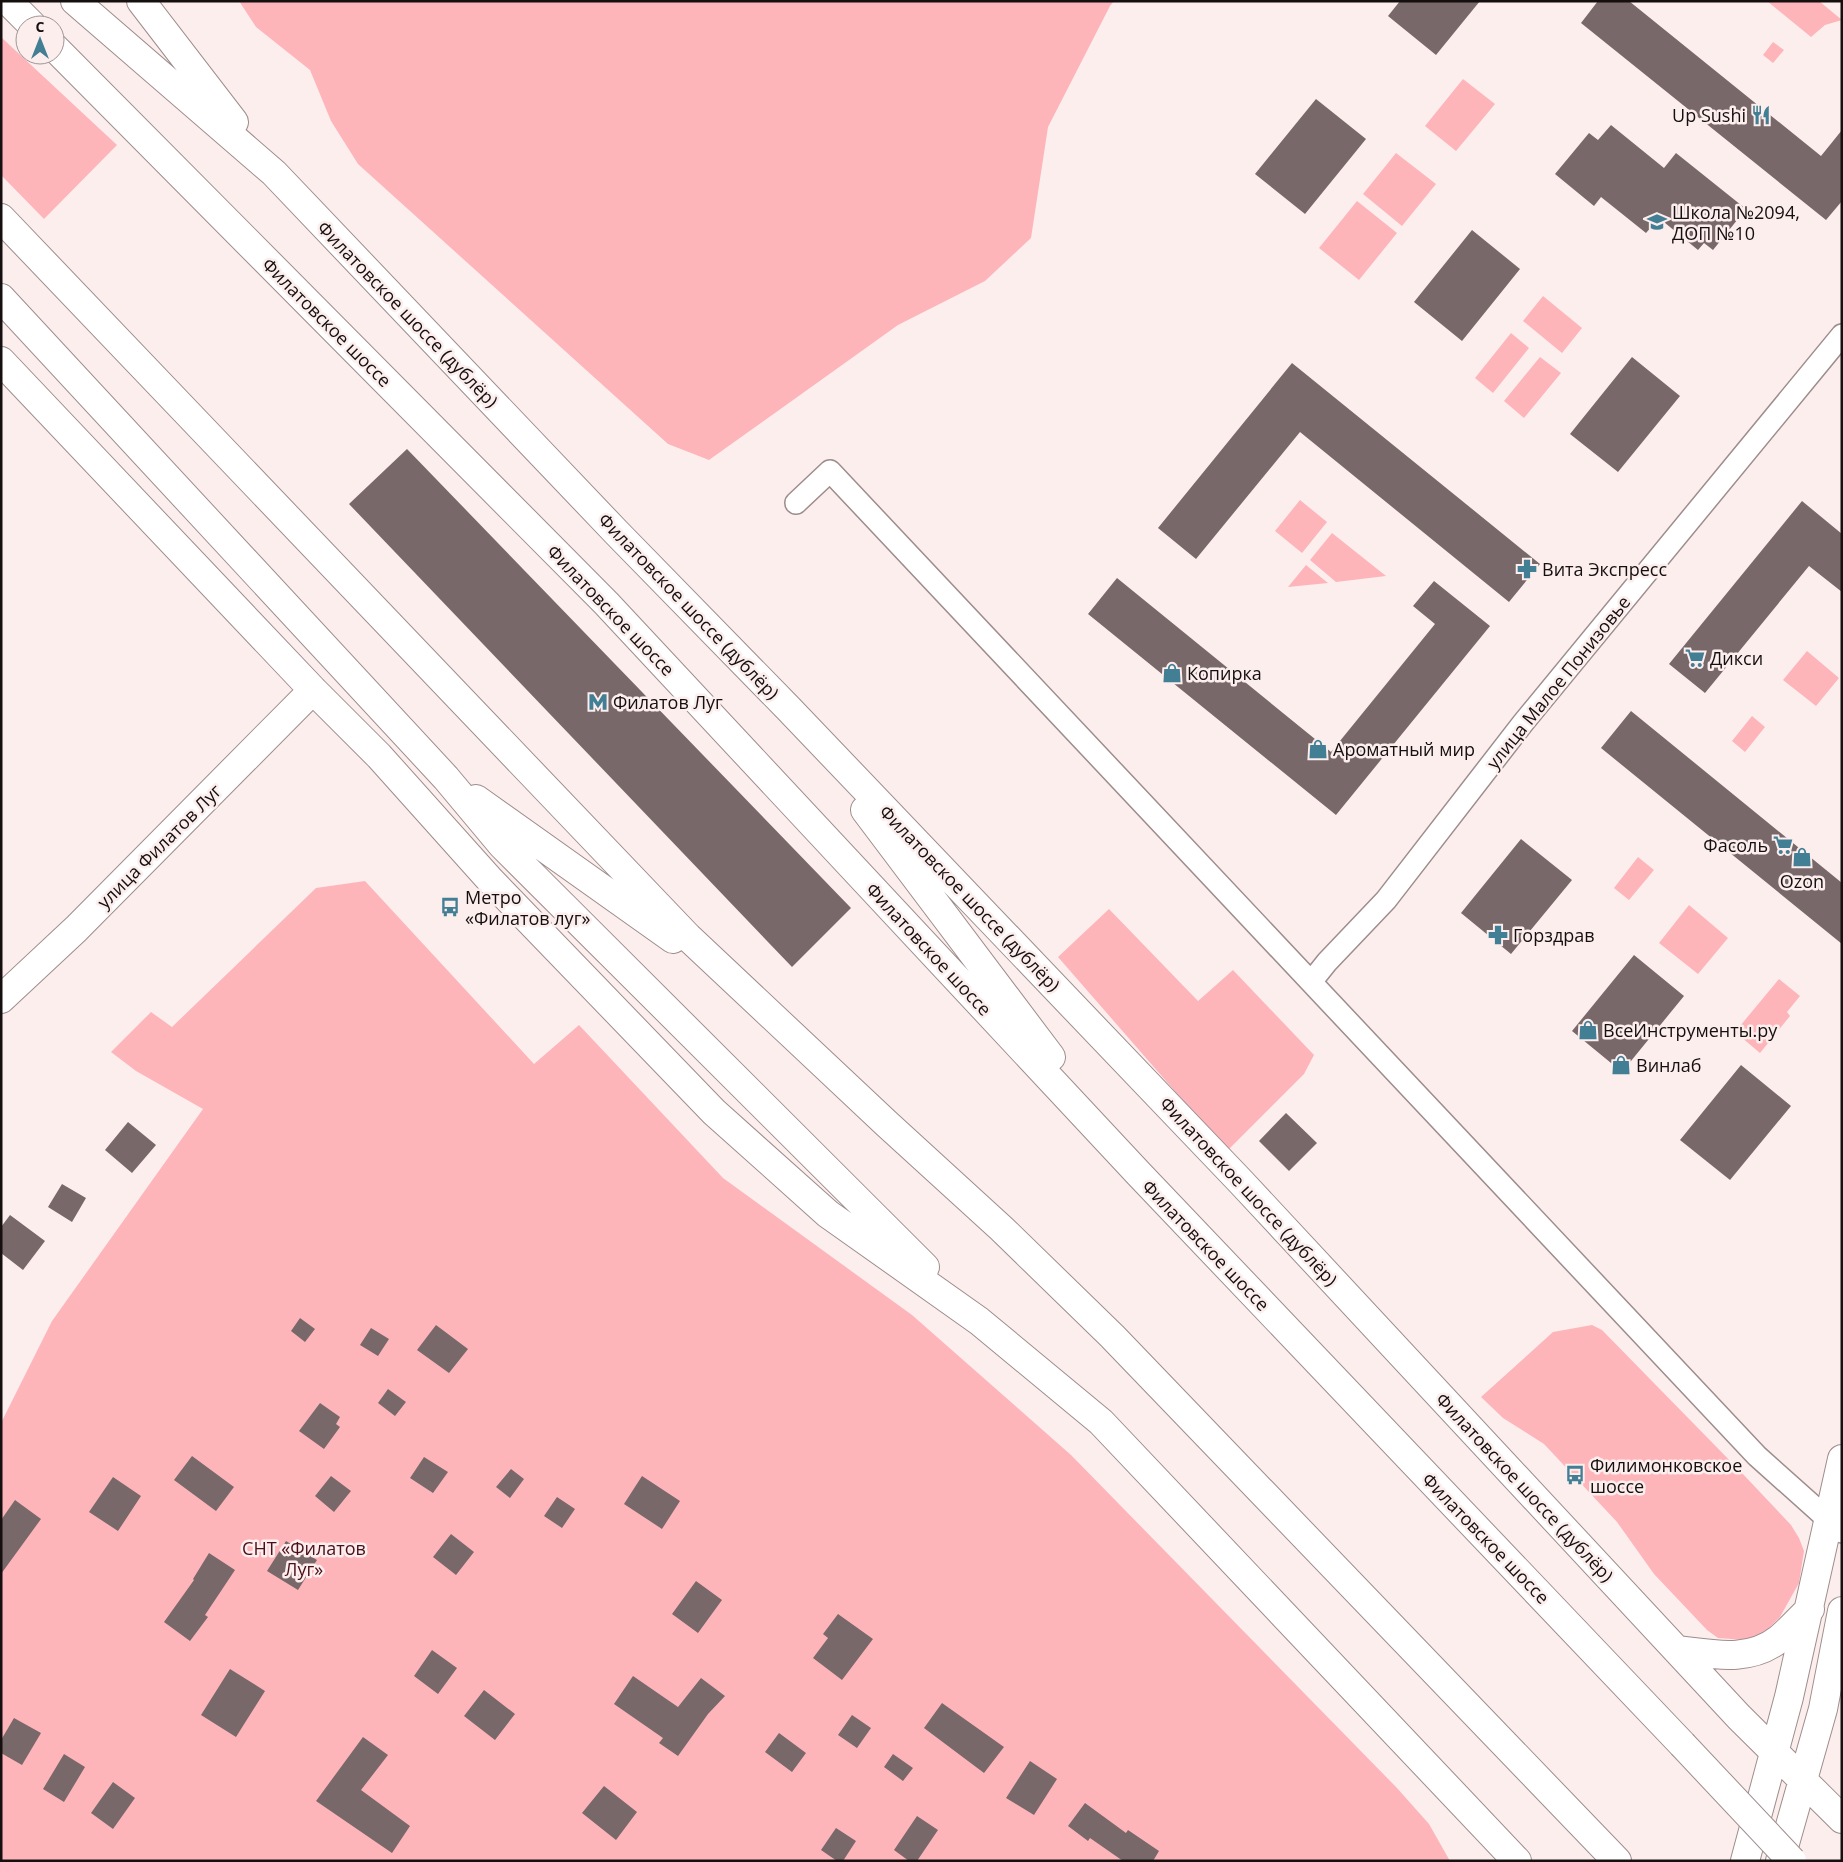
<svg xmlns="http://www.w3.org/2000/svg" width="1843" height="1862" viewBox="0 0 1843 1862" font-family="'Open Sans',sans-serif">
	<rect width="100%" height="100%" fill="#fdeeee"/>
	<path fill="#feb5ba" d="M239,1H1114L1110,6L1048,127L1031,238L985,281L898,325L709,460L668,444L358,164L331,121L310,70L256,27Z
		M1767,1H1819L1842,20L1825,25L1811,37Z
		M1,37L117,145L44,219L1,175Z
		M1773,42L1784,50L1773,63L1763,55Z
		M1463,79L1495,104L1456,151L1425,126Z
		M1396,153L1436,184L1402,226L1363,194Z
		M1357,201L1397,233L1359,280L1319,248Z
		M1543,296L1582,328L1562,353L1523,321Z
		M1511,333L1529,348L1493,393L1475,378Z
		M1540,357L1561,373L1524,418L1504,401Z
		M1300,500L1327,522L1302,553L1275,531Z
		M1332,533L1386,576L1336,582L1310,560Z
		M1306,565L1328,583L1288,587Z
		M1807,651L1839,678L1816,706L1783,680Z
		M1752,716L1765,727L1745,752L1732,741Z
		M1638,857L1654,870L1629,900L1614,888Z
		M365,881L534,1064L579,1025L723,1178L912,1315L1071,1455L1397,1788L1429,1824L1450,1861H1V1423L52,1321L203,1109L136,1071L111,1052L151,1012L172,1027L316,888Z
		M1689,905L1728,938L1698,974L1659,943Z
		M1109,909L1198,1001L1233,970L1314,1055L1304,1074L1227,1151L1058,957Z
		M1779,979L1800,996L1787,1012L1790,1016L1760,1053L1735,1032Z
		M1592,1325L1602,1330L1741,1472L1791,1525L1799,1538L1804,1551L1799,1583L1780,1617L1765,1632L1745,1640L1718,1638L1707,1630L1654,1574L1617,1522L1544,1444L1503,1418L1481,1397L1553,1332Z"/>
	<path fill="#786869" d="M1400,1H1480L1436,55L1388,16Z
		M1598,1H1629L1821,156L1842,130V201L1826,220L1581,23Z
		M1316,99L1366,139L1305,214L1255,174Z
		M1611,125L1664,168L1676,153L1746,209L1713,250L1704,243L1698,250L1659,218L1646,233L1601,197L1594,206L1555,174L1589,133L1598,140Z
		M1472,230L1520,269L1462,341L1414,302Z
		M1632,357L1680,396L1618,472L1570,434Z
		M1292,363L1540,564L1509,602L1300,432L1196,559L1158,528Z
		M407,449L851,908L792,967L349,504Z
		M1802,501L1842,534V592L1809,566L1705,693L1669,664Z
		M1117,578L1331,752L1435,624L1413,606L1434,581L1490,626L1336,815L1088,614Z
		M1631,711L1842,883V944L1601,748Z
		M1521,839L1572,880L1511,954L1461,913Z
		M1634,955L1684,996L1622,1072L1572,1031Z
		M1741,1065L1791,1106L1730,1180L1680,1140Z
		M1286,1113L1317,1143L1289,1171L1259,1141Z
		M128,1122L156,1145L132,1173L105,1150Z
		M62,1184L86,1198L72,1222L48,1207Z
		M10,1215L45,1241L23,1270L1,1253V1227Z
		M300,1318L315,1329L305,1342L291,1331Z
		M436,1325L468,1349L449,1373L417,1350Z
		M371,1328L389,1339L378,1356L360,1345Z
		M388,1389L406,1402L395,1416L378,1403Z
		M320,1403L340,1417L336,1424L340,1427L324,1449L299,1431Z
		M192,1456L234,1487L216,1511L174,1480Z
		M424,1457L448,1472L433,1493L410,1478Z
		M511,1469L524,1479L510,1498L496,1487Z
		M331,1476L351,1491L334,1512L315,1496Z
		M642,1476L680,1501L662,1529L624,1504Z
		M113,1477L141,1496L118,1531L89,1512Z
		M557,1497L575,1509L562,1528L544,1516Z
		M15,1500L41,1519L1,1574V1520Z
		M451,1534L474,1552L456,1575L433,1557Z
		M286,1541L317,1560L298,1590L267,1571Z
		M209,1553L235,1570L205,1615L208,1617L190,1641L164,1622L194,1580L193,1579Z
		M696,1581L722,1600L698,1633L672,1614Z
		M838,1614L873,1639L842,1680L813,1658L828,1638L823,1634Z
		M432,1650L457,1668L438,1694L414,1676Z
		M230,1669L265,1691L236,1737L201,1715Z
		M633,1676L678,1707L701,1678L725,1696L708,1714L678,1756L659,1743L663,1738L614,1704Z
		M484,1690L515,1714L495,1740L464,1716Z
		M942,1703L1004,1747L984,1773L924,1728Z
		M852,1715L871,1728L857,1748L838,1735Z
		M14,1718L41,1733L22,1765L1,1753V1740Z
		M779,1733L806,1753L792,1772L765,1752Z
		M363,1737L388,1755L361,1790L410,1826L392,1853L316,1801Z
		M64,1754L85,1767L64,1802L43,1789Z
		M893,1754L913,1768L903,1781L884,1767Z
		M1030,1761L1057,1779L1034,1815L1006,1798Z
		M113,1782L135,1798L113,1829L91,1813Z
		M604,1786L637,1812L616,1840L582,1813Z
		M1085,1803L1126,1833L1128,1830L1159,1851L1153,1861H1123L1090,1838L1088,1841L1068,1826Z
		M917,1816L938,1830L917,1861H909L894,1850Z
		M836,1828L856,1841L843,1861H837L821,1850Z"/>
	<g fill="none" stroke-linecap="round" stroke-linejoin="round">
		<defs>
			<path id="street" d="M796,503L830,471L1757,1456L1842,1532
				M1311,982L1327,962L1386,900L1523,723L1842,335"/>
			<path id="secondary" d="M8,1L32,25
				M75,1L274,173L616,532L788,708L1241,1182L1739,1717L1842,1819
				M141,1L234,122
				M55,48L606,603L1139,1174L1682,1744
				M1,218L688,937L887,1124L1002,1229L1112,1336L1617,1861
				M1,298L446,778L502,845L925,1267
				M1,361L313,690L379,756L491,881L714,1112L828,1214L979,1321L1101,1422L1517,1861
				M476,799L673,939
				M865,810L1051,1057
				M1,999L76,929L313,690
				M1677,1650C1712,1654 1749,1663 1779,1639C1790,1630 1799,1619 1810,1609
				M1745,1861L1789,1697L1842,1459
				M1780,1861L1823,1709L1842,1611"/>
		</defs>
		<use href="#street" stroke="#9e8d8d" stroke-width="24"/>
		<use href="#secondary" stroke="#9e8d8d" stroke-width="30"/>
		<use href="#street" stroke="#fff" stroke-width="21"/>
		<use href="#secondary" stroke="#fff" stroke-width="28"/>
		<defs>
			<path id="secondary-bridge" d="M1682,1744L1792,1861"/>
		</defs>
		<use href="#secondary-bridge" stroke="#9e8d8d" stroke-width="30" stroke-linecap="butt"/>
		<use href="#secondary-bridge" stroke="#fff" stroke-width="28"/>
	</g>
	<defs>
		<symbol id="restaurant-bare" viewBox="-9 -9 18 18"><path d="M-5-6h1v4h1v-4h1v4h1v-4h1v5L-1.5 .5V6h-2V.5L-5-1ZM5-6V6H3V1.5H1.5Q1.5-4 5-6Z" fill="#427f95" stroke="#fdeeee" stroke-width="2.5" paint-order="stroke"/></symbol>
		<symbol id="school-bare" viewBox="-9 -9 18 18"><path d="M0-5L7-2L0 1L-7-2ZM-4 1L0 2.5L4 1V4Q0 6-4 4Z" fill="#427f95" stroke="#fdeeee" stroke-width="2.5" paint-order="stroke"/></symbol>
		<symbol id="pharmacy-bare" viewBox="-9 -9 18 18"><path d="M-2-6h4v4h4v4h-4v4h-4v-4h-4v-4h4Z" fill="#427f95" stroke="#fdeeee" stroke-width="2.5" paint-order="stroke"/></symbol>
		<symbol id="supermarket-bare" viewBox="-9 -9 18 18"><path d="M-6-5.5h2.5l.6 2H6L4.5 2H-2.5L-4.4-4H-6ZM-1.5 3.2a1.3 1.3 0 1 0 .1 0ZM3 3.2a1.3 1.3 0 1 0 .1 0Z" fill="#427f95" stroke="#fdeeee" stroke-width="2.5" paint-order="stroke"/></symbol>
		<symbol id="shop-bare" viewBox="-9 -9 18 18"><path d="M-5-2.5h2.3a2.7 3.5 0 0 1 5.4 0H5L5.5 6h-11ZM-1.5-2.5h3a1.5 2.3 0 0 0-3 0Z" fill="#427f95" stroke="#fdeeee" stroke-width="2.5" paint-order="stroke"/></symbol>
		<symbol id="metro-bare" viewBox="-9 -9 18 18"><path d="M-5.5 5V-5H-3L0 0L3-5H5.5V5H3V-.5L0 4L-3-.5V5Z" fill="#427f95" stroke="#fdeeee" stroke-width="2.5" paint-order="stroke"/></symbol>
		<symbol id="bus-bare" viewBox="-9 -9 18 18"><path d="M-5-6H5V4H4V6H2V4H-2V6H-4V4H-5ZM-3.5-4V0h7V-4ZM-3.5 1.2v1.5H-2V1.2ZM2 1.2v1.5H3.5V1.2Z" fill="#427f95" stroke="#fdeeee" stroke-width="2.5" paint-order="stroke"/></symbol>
	</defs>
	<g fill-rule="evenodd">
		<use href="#restaurant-bare" x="1747" y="101" width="28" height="28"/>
		<use href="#school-bare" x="1643" y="208" width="28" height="28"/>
		<use href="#pharmacy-bare" x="1513" y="555" width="28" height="28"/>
		<use href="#supermarket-bare" x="1681" y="644" width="28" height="28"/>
		<use href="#shop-bare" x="1158" y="659" width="28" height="28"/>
		<use href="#metro-bare" x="584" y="688" width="28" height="28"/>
		<use href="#shop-bare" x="1304" y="735" width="28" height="28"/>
		<use href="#supermarket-bare" x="1769" y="831" width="28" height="28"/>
		<use href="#shop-bare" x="1788" y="843" width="28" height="28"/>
		<use href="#bus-bare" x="436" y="893" width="28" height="28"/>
		<use href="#pharmacy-bare" x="1484" y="921" width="28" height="28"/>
		<use href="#shop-bare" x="1574" y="1016" width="28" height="28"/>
		<use href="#shop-bare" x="1607" y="1051" width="28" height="28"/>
		<use href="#bus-bare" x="1561" y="1461" width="28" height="28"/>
	</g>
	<g text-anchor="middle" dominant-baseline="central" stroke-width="5" stroke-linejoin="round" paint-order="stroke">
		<g font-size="18" fill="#150f0f" stroke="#fdeeee" text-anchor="start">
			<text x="1746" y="115" text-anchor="end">Up Sushi</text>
			<text x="1672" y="212">Школа №2094,<tspan x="1672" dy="21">ДОП №10</tspan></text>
			<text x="1542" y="569">Вита Экспресс</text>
			<text x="1710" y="658">Дикси</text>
			<text x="1187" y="673">Копирка</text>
			<text x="613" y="702">Филатов Луг</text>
			<text x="1333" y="749">Ароматный мир</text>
			<text x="1768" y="845" text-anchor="end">Фасоль</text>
			<text x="1802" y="881" text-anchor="middle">Ozon</text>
			<text x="465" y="897">Метро<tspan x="465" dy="21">«Филатов луг»</tspan></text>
			<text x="1513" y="935">Горздрав</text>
			<text x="1603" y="1030">ВсеИнструменты.ру</text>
			<text x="1636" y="1065">Винлаб</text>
			<text x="1590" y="1465">Филимонковское<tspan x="1590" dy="21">шоссе</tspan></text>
		</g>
		<g font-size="18" fill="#150f0f" stroke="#fdeeee">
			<text transform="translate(408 314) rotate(46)">Филатовское шоссе (дублёр)</text>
			<text transform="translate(327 322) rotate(45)">Филатовское шоссе</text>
			<text transform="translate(689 606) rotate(46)">Филатовское шоссе (дублёр)</text>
			<text transform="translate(611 610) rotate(46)">Филатовское шоссе</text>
			<text transform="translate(1558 682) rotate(-51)">улица Малое Понизовье</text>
			<text transform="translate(159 846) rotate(-45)">улица Филатов Луг</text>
			<text transform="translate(970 898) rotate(46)">Филатовское шоссе (дублёр)</text>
			<text transform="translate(929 949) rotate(47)">Филатовское шоссе</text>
			<text transform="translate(1249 1191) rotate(47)">Филатовское шоссе (дублёр)</text>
			<text transform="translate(1206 1245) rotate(46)">Филатовское шоссе</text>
			<text transform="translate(1525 1487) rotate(47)">Филатовское шоссе (дублёр)</text>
			<text transform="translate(1486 1538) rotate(46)">Филатовское шоссе</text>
		</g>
		<g font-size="18" fill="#4b0f1b" stroke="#fdeeee">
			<text x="304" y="1548">СНТ «Филатов<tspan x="304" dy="21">Луг»</tspan></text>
		</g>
	</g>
	<rect width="1843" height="1862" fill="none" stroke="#150f0f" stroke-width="5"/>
	<g transform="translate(40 40)"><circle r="24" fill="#fdeeee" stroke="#a09595"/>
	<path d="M0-4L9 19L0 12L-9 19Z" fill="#427f95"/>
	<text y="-8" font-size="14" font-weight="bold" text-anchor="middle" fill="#150f0f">С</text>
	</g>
</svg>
